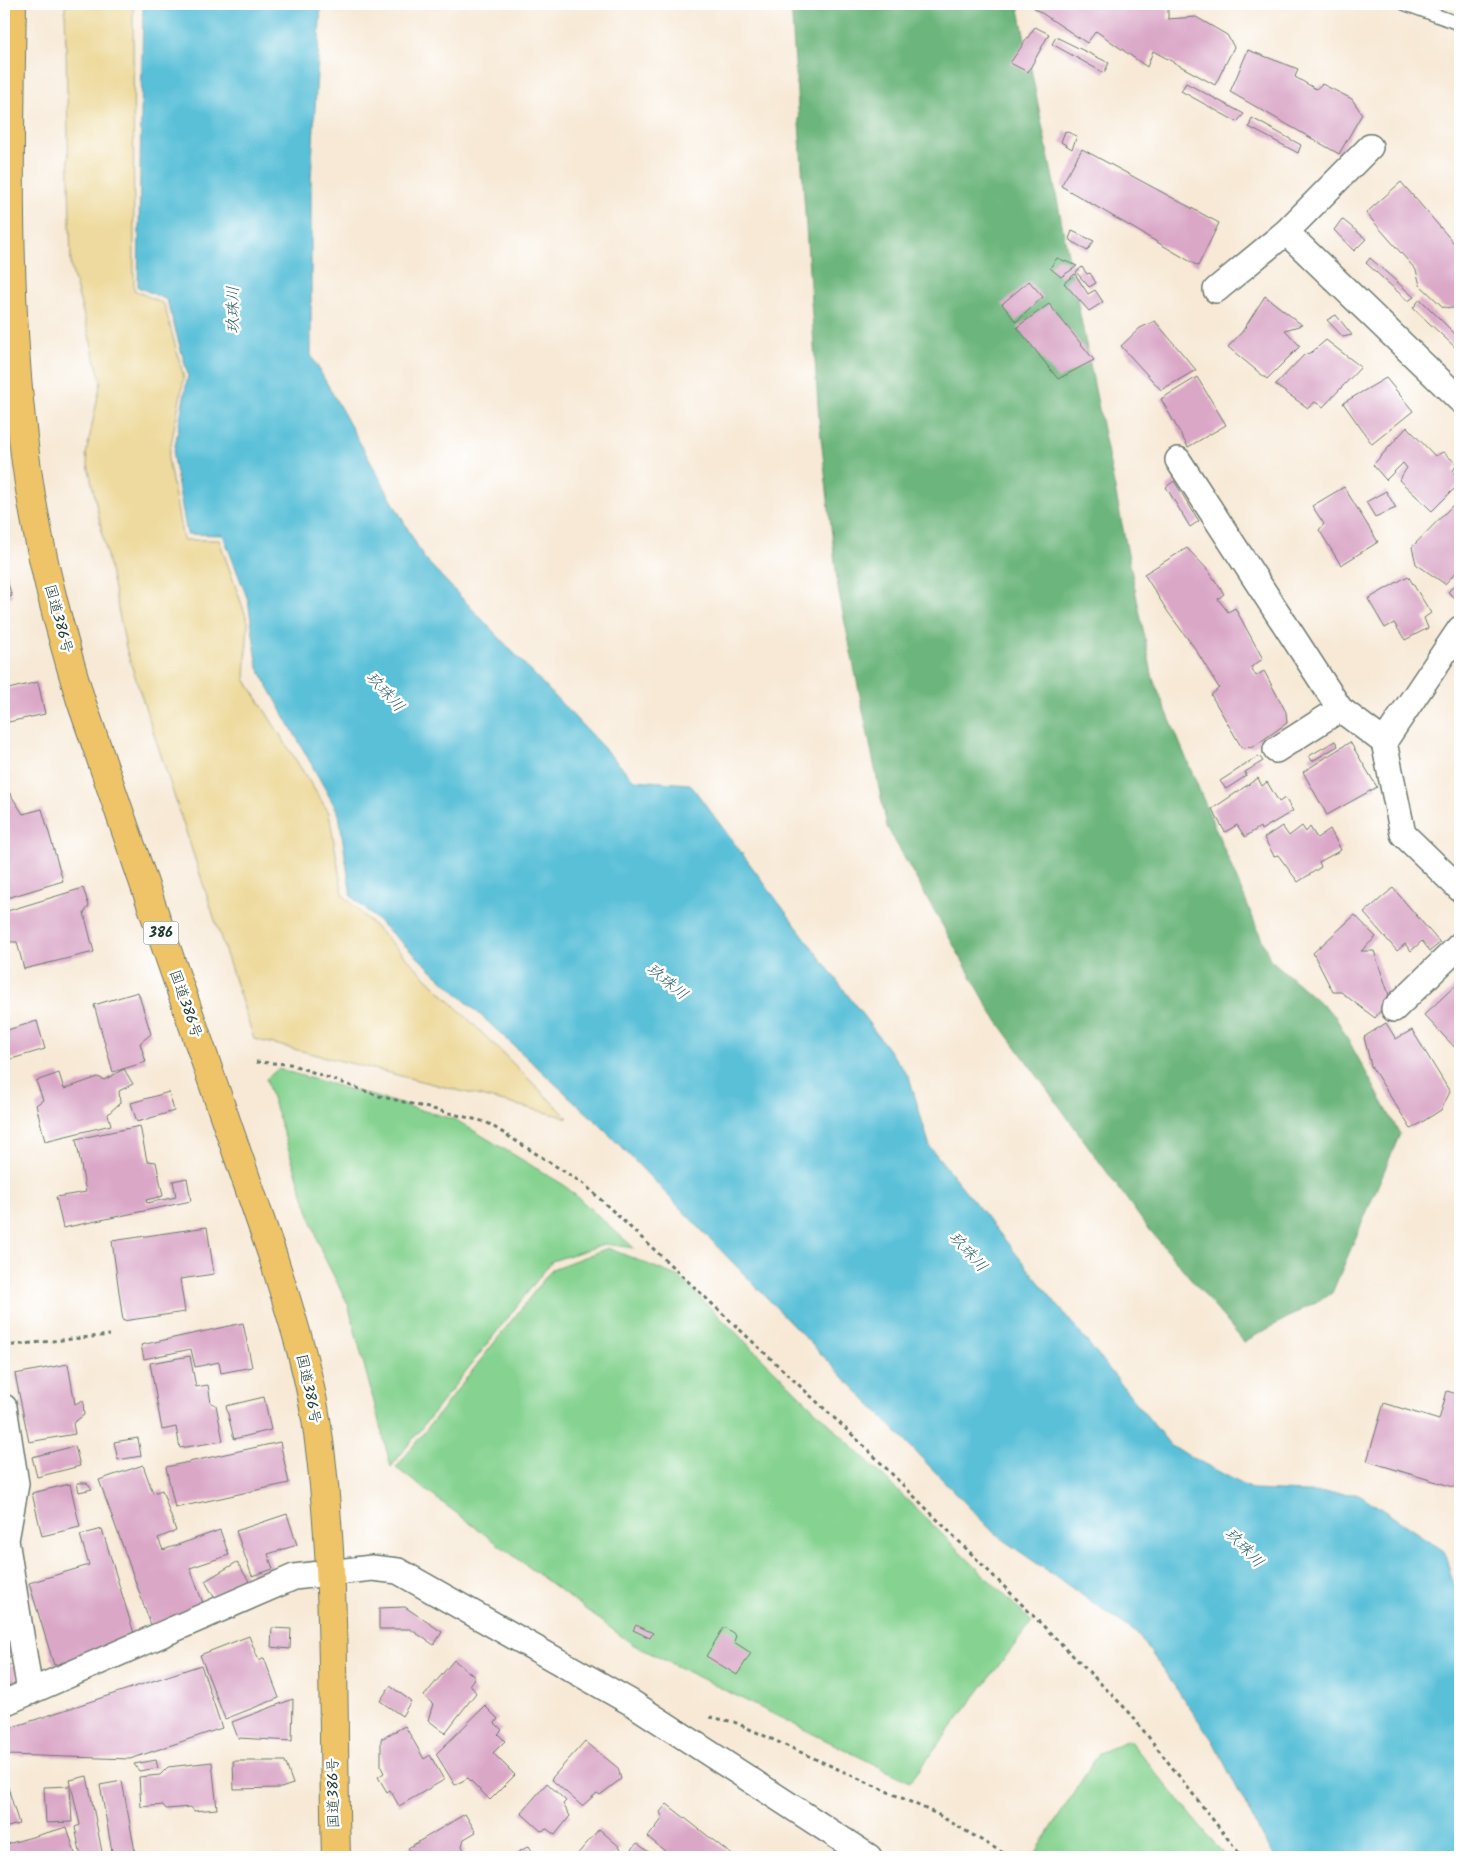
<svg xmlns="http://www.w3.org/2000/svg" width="1464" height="1861" viewBox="0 0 1464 1861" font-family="Kalam,'Klee One',sans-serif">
	<rect width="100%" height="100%" fill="#fff"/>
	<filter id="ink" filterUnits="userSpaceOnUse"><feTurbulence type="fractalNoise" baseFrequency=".02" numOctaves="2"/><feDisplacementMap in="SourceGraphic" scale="10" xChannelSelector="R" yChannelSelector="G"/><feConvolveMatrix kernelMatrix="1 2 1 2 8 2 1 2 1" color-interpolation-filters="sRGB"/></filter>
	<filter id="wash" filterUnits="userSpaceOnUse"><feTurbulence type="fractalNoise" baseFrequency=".0096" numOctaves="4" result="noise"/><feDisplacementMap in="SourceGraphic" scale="20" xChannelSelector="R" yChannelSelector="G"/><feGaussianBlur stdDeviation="1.12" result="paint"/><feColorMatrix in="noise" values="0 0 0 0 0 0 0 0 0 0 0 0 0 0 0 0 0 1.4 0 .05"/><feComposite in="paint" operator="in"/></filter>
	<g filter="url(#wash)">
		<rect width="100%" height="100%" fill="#f7e9d6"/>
		<path fill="#86d391" stroke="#528862" d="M278,1069L456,1120L564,1185L634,1248L605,1244L552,1261L391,1467L348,1304L322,1253L266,1079Z
			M608,1248L679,1277L1032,1622L910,1782L632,1644L396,1468L552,1269Z
			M1129,1740L1226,1857H1033L1099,1753Z"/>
		<path fill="#6cb57b" stroke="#467958" d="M791,4H1018L1153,679L1270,959L1335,1016L1400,1134L1332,1293L1244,1342L1144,1223L993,1015L887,827L838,589L819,420Z"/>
		<path fill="#eeda9e" stroke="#868c69" d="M65,4H133L134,290L164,304L184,378L168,459L183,540H219L248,622L245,679L329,813L343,895L568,1118L254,1039L127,652L86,455L101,381L71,267Z"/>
		<path fill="#5ac0d8" stroke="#3c7e86" d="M143,4H321L311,178V355L424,558L634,780L690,784L909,1077L930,1147L1171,1446L1253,1490L1359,1494L1444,1551L1460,1606V1857H1276L1262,1837L1213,1741L1138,1634L996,1535L600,1125L351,896L339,814L258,668L248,600L223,535L187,534L173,457L188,375L167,300L138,287Z"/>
		<g id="blocks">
			<path fill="#daa7c7" d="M1037,4H1157L1168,9V19L1196,17L1227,35L1234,47L1215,85L1153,51L1147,67L1096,31L1087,43L1034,8Z
				M1035,27L1049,34L1028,72L1010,63Z
				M1056,37L1109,63L1104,73L1052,44Z
				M1248,50L1298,69L1295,77L1316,89L1322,84L1352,99L1362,114L1339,154L1230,92Z
				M1186,83L1244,114L1237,122L1181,91Z
				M1252,118L1301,145L1298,153L1249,127Z
				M1065,131L1077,136L1072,149L1061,142Z
				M1082,149L1219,223L1198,266L1061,186Z
				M1401,182L1460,250V309L1443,307L1420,285L1416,270L1366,213Z
				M1342,219L1366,239L1354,251L1334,230Z
				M1072,231L1094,241L1087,251L1069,239Z
				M1057,258L1077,266L1061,277L1050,268Z
				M1370,258L1414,297L1408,301L1366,263Z
				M1082,267L1087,274L1090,273L1096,283L1089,287L1076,272Z
				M1075,274L1088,294L1095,290L1103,302L1089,311L1064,283Z
				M1029,281L1043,297L1016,322L1002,304Z
				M1265,296L1302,325L1285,330L1300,346L1267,379L1228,347L1242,332Z
				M1420,299L1460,339V346L1457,349L1413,308Z
				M1049,304L1094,360L1058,379L1017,327Z
				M1336,315L1352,335L1343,337L1327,320Z
				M1155,321L1196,370L1161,390L1121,346L1140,328Z
				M1326,340L1361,367L1323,407L1315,402L1308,408L1275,385L1304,355L1312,352Z
				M1197,377L1226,425L1188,447L1161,399Z
				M1386,378L1413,411L1372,444L1343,403Z
				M1407,427L1435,456L1443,452L1457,464L1453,471L1460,483L1432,511L1399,480L1407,468L1403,463L1386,480L1373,465Z
				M1174,481L1199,521L1190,527L1166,487Z
				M1344,487L1378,542L1341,565L1319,530L1324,524L1312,506Z
				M1386,491L1396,508L1375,517L1366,502Z
				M1453,505L1460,512V568L1445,584L1416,564L1412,547Z
				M1187,548L1208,570L1224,594L1218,599L1228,612L1235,608L1263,659L1251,667L1256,676L1264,671L1286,712L1287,723L1253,747L1242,748L1211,695L1219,688L1196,650L1168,612L1144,574Z
				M4,571L12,596L4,599Z
				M1408,576L1431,613L1424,618L1428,628L1405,640L1394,623L1385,628L1368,599Z
				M1460,579V602L1448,592Z
				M38,682L45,714L4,723V690Z
				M1335,741L1338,746L1312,761L1309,756Z
				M1350,742L1377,787L1327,815L1303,772Z
				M1259,756L1263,761L1245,772L1246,776L1226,789L1220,781Z
				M1258,778L1262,786L1267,782L1279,802L1285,798L1293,811L1261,830L1260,827L1245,837L1237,825L1225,832L1212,809Z
				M4,789H7L23,814L42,809L63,881L4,899Z
				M1282,826L1289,836L1302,826L1306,832L1310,827L1317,838L1330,829L1341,850L1319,862L1321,867L1298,882L1278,855L1274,856L1264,838Z
				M83,888L89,906L84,913L94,952L24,969L17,942H6L4,912Z
				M1393,888L1440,943L1430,951L1422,941L1411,951L1405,944L1397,951L1364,913Z
				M1355,915L1376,937L1361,951H1374L1390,998L1375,1018L1341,992H1333L1313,953Z
				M1460,981V1053L1424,1015Z
				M138,992L151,1034L140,1043L146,1062L113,1072L94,1005Z
				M37,1021L45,1049L8,1060L4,1046V1031Z
				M1386,1023L1396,1039L1412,1030L1450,1092L1441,1110L1411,1129L1371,1066L1364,1037Z
				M124,1069L133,1084L119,1091L120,1103L108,1114L111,1125L45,1141L36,1105L43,1100L36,1081L59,1073L64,1089L98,1077L104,1080Z
				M169,1092L174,1111L137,1122L131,1103Z
				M140,1126L147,1161L156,1162L163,1196L146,1200L147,1203L176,1197L173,1181L187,1178L191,1201L63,1228L56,1197L86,1192L76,1139Z
				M207,1227L214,1274L180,1279L185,1312L123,1321L112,1241Z
				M243,1323L252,1367L221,1373L219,1362L195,1367L191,1349L144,1359L141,1345Z
				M190,1356L196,1387L208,1385L211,1403L216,1405L223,1441L180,1448L176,1427L162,1430L150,1363Z
				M68,1364L75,1404L83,1400L84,1415L73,1423L75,1434L29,1442L15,1374Z
				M1447,1391L1460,1395V1489L1367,1461L1384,1403L1439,1420Z
				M264,1397L271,1430L234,1439L226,1406Z
				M138,1438L141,1456L118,1460L114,1442Z
				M280,1442L289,1483L175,1508L166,1467Z
				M75,1446L80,1466L37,1477L32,1457Z
				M143,1465L153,1493L162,1490L176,1531L158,1538L163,1550L220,1530L229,1555L190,1568L204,1606L151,1625L99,1480Z
				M77,1483H87L92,1489L79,1492Z
				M70,1484L80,1527L42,1536L32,1493Z
				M287,1514L297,1545L268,1554L273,1569L252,1576L236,1531Z
				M102,1529L136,1640L54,1665L29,1583L89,1565L80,1535Z
				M237,1562L252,1586L219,1606L205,1581Z
				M405,1607L442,1632L434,1645L410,1629H379V1608Z
				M10,1625L14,1656L4,1658V1626Z
				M636,1625L653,1633L650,1638L633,1630Z
				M724,1627L736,1635L734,1642L751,1653L737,1675L706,1656Z
				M272,1628L291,1629L290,1649L271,1647Z
				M249,1636L259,1661L264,1658L279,1698L225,1719L200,1655Z
				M454,1660L475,1677L470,1684L476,1693L445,1733L428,1720L433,1704L424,1696Z
				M4,1665H16L17,1685L4,1686Z
				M201,1665L222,1728L130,1759L8,1755L4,1747V1730Z
				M390,1686L411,1701L402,1716L380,1701Z
				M293,1699L292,1741L238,1738L232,1722Z
				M485,1706L498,1719L495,1723L502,1730L498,1734L505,1741L493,1753L515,1775L490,1800L468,1778L455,1785L436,1754Z
				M405,1726L424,1759L430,1755L444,1780L399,1806L390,1790L387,1792L378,1777L384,1773L381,1767V1739Z
				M585,1741L618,1768L621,1779L600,1795L597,1793L582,1806L551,1779Z
				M156,1760L158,1768L139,1771L134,1764Z
				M233,1761H285L293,1784L281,1788L234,1789Z
				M212,1762L217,1809L194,1811L191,1807L166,1809L163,1805L141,1807L139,1777L160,1775L168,1767Z
				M4,1774L19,1824L4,1828Z
				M87,1776L103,1857H81L75,1827L80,1825L70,1780Z
				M122,1781L136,1857H113L100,1785Z
				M547,1783L566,1801L563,1804L570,1816L555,1835L547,1829L541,1831L521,1813Z
				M70,1786L72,1822L46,1823L44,1787Z
				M667,1804L727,1851L735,1857H672L648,1837L663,1818L660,1812Z
				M465,1814L476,1832L464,1839L462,1846L465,1852L457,1857H414L408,1848Z
				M67,1827L76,1857H4V1845Z
				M599,1829L621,1848L613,1857H575Z
				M637,1843L655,1857H626Z
				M529,1846L535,1856L517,1857L515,1854Z"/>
		</g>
	</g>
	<g filter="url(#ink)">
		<use href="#blocks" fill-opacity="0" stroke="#6b796d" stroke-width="1"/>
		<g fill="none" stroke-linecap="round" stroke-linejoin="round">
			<defs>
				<path id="service" d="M1405,4L1460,24"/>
				<path id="minor" d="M1286,232L1460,400
					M1216,290L1286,232L1370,147
					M1178,460L1340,709L1384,742
					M1460,629L1384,742L1403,834L1460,889
					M1276,750L1340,709
					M1394,1009L1460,945
					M4,1407L16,1484L6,1540L30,1692
					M4,1703L294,1577L372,1568L398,1571L632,1703L869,1857"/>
				<path id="trunk" d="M12,4C9,151 6,300 24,446C34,533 56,618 81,701L273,1257C292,1317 312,1379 319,1441C337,1579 332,1719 336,1857"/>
			</defs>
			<use href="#service" stroke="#6b796d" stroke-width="15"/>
			<use href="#minor" stroke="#6b796d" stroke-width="28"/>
			<use href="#trunk" stroke="#6b796d" stroke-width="30"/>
			<path stroke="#6b796d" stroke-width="3" stroke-dasharray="4 4" stroke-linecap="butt" d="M256,1062L290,1064L379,1096L486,1122L584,1184L862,1444L1129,1712L1242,1857
				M4,1346L110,1335
				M710,1717L734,1722L937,1814L1010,1857"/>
			<use href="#service" stroke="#fff" stroke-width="12"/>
			<use href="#minor" stroke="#fff" stroke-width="25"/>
			<use href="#trunk" stroke="#efc469" stroke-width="28"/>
		</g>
	</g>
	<g text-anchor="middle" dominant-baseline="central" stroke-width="5" stroke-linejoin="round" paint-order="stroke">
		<rect fill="#fff" stroke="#627771" stroke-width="1" x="143.5" y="921.5" width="35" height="23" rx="4"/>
		<g font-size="14" font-weight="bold" fill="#1f3d34">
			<text x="161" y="933">386</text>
		</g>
		<g font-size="15" fill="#1f3d34" stroke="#fff">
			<text transform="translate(58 619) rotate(75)">国道386号</text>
			<text transform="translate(185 1004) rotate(71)">国道386号</text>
			<text transform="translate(308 1389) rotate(78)">国道386号</text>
			<text transform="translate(334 1793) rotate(-91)">国道386号</text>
		</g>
		<g font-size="16" font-style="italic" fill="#316465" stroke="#fff">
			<text transform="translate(233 310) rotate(-90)">玖珠川</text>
			<text transform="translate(385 692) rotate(48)">玖珠川</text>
			<text transform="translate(667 982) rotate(40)">玖珠川</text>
			<text transform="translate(968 1252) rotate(48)">玖珠川</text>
			<text transform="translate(1244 1548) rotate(46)">玖珠川</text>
		</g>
	</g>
	<rect width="1464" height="1861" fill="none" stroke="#fff" stroke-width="20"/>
</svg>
